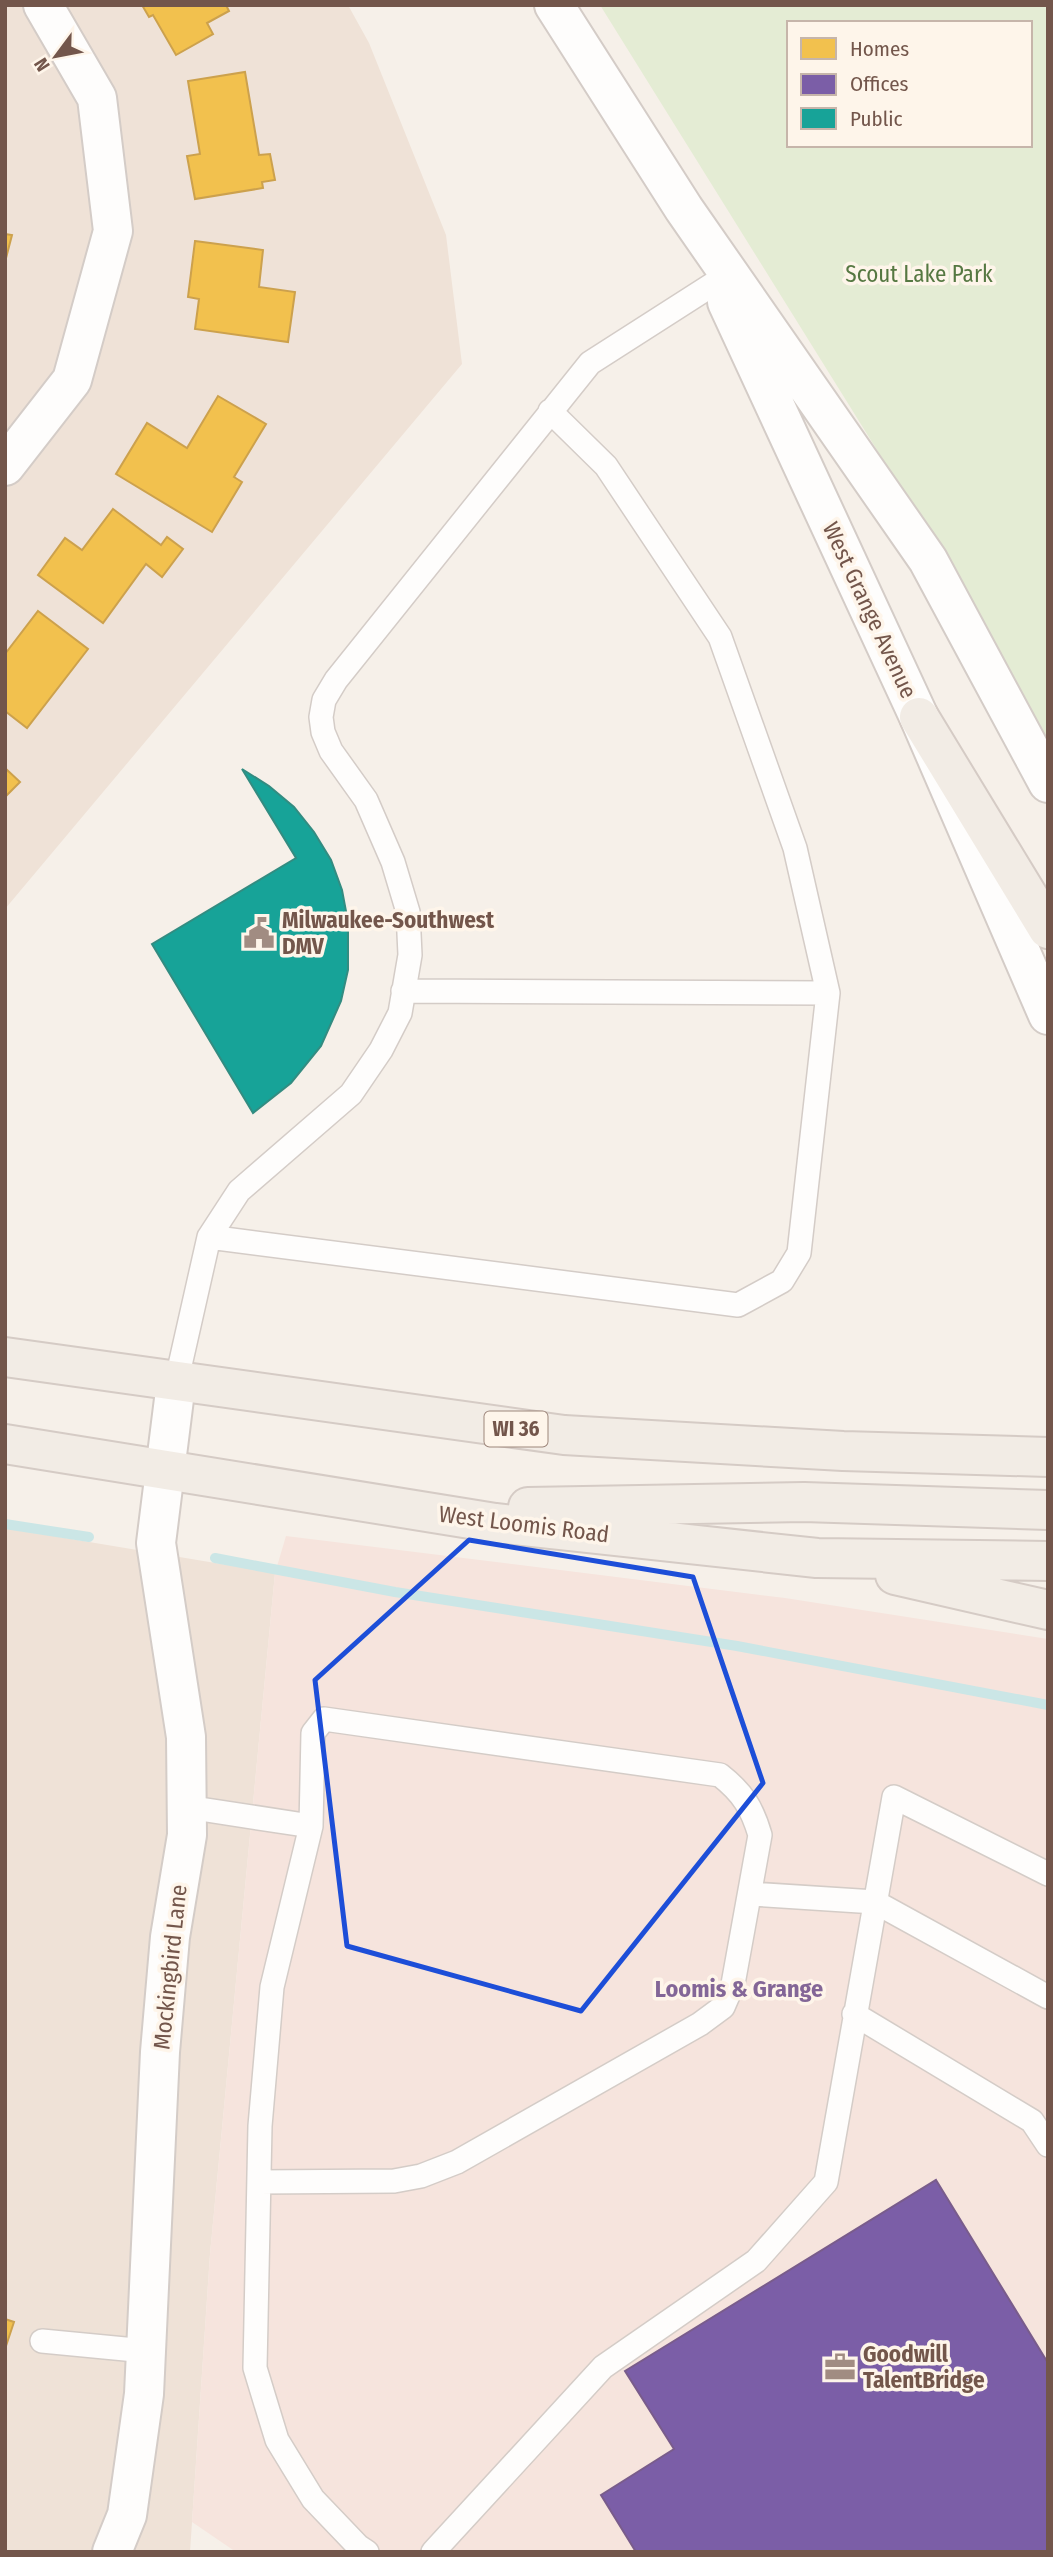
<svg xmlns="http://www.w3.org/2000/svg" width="1053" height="2557" viewBox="0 0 1053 2557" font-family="'Fira Sans Condensed',sans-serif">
	<rect width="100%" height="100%" fill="#f6f0e9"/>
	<path fill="#efe2d7" d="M5,5H348L369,43L446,235L462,364L5,909Z
		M5,1528L275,1573L210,2254L190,2552H5Z"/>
	<path fill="#f6e4dd" d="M286,1536L785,1598L1048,1639V2552H236L192,2522L210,2254L275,1573Z"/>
	<path fill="#e4ecd4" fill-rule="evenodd" d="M600,5H1048V745L895,479ZM789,23H1030V145H789Z"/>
	<path fill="#f2c14e" stroke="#cca14d" stroke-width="2" d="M142,5H226L229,11L207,23L213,34L176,55L153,15L149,17Z
		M245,72L259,155L270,154L275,180L262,182L263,188L195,199L187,156L200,154L188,81Z
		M5,234L12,235L5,262Z
		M195,241L263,250L259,287L295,292L288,342L195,329L199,299L188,297Z
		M218,396L266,424L234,477L242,482L212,532L116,474L147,423L187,448Z
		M113,509L161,545L167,537L183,549L162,577L146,564L103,623L38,575L65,538L82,550Z
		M38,611L88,649L27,728L5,711V654Z
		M5,768L20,782L5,797Z
		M5,2319L14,2322L5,2349Z"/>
	<path fill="#7b5ea7" stroke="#795c8b" stroke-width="2" d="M936,2180L1048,2363V2552H636L601,2495L674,2449L625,2371Z"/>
	<path fill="#17a398" stroke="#338c81" stroke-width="2" d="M242,769L269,786L294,807L314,832L331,860L342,890L348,922V970L341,1001L321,1046L291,1083L253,1113L152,944L296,858Z"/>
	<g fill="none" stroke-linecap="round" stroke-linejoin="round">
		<path stroke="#cbe6e6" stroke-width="10" d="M5,1524L89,1537
			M215,1558L395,1592L737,1646L1048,1705"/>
		<defs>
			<path id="service" d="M403,991L828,993
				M209,1237L738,1305L782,1281L799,1253L828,993L795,848L720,637L606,466L550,411
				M176,1383L209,1237L239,1191L351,1094L381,1050L400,1013L410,955L408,912L393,862L366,800L331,751L323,732L321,717L324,700L336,680L590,363L729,274
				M187,1807L311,1826L272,1987L260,2126L255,2368L277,2440L313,2499L358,2546L367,2552
				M752,1894L875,1902L1048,1997
				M854,2014L1032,2121L1048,2145
				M259,2182L394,2181L421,2176L457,2162L700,2024L723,2007L733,1984L760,1835C752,1808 743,1793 720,1775L324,1719L313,1733L311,1826
				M42,2341L146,2351
				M433,2552L603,2367L756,2261L826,2182L894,1797L1048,1874"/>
			<path id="minor" d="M5,466L72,380L113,231L97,98L43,5
				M112,2552L127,2515L144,2394L160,2052L170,1937L187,1835L186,1737L156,1543L176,1383"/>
			<path id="tertiary" d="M554,5L684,209L928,560L1048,783
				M727,302L919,717L1048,1015"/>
			<path id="primary" d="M919,717L1048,929
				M5,1357L564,1435L843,1451L1048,1457
				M5,1444L495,1523L817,1558L1048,1561
				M528,1507L804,1502L1048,1510
				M895,1575L1048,1610"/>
		</defs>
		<use href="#service" stroke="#d4ccc7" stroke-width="26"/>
		<use href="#minor" stroke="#d4ccc7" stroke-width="42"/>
		<use href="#tertiary" stroke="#d4ccc7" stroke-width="42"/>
		<use href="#primary" stroke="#d5cbc5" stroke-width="42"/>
		<use href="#service" stroke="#fefdfc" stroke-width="23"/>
		<use href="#minor" stroke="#fefdfc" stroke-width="38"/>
		<use href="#tertiary" stroke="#fefdfc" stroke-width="38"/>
		<use href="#primary" stroke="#f2ece5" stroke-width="38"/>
	</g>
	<path fill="none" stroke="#1d4ed8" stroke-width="5" stroke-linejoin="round" d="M469,1540L693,1577L763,1783L581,2011L347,1946L315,1680Z"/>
	<defs>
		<symbol id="civic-bare" viewBox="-9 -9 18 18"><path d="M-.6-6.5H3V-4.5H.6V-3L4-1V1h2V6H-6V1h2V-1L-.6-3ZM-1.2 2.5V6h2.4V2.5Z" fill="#a18c82" stroke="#fef5ea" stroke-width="2.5" paint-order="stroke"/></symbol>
		<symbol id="office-bare" viewBox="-9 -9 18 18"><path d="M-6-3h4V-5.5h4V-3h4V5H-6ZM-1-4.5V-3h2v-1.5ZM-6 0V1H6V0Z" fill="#a18c82" stroke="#fef5ea" stroke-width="2.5" paint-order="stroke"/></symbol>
	</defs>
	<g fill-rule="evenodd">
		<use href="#civic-bare" x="237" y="911" width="44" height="44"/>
		<use href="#office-bare" x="818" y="2345" width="44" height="44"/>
	</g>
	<g text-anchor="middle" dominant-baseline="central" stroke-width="7" stroke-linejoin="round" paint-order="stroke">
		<rect fill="#fef5ea" stroke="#9d867b" stroke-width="2" x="484.5" y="1411.5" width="63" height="35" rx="5"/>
		<g font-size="21" font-weight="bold" fill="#73564b">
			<text x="516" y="1429">WI 36</text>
		</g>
		<g font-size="23" fill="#567842" stroke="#fef5ea">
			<text x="919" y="274">Scout Lake Park</text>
		</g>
		<g font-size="23" fill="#73564b" stroke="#fef5ea">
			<text transform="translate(870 610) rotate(65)">West Grange Avenue</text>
			<text transform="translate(524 1524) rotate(7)">West Loomis Road</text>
			<text transform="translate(170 1967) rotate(-84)">Mockingbird Lane</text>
		</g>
		<g font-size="23" font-weight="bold" fill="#73564b" stroke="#fef5ea" text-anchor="start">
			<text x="282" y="920">Milwaukee-Southwest<tspan x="282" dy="26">DMV</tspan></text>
			<text x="863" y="2354">Goodwill<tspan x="863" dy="26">TalentBridge</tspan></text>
		</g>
		<g font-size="24" font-weight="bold" fill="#836697" stroke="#fef5ea">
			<text x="739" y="1989">Loomis &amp; Grange</text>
		</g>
	</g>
	<rect width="1053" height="2557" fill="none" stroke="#73564b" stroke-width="14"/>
	<rect x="787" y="21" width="245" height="126" fill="#fef5ea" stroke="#c6b5aa" stroke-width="2"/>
	<rect x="801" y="38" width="35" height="21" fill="#f2c14e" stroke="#c6b5aa" stroke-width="2"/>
	<text x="850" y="56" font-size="21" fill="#73564b">Homes</text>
	<rect x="801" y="74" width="35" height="21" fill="#7b5ea7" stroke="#c6b5aa" stroke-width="2"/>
	<text x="850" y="91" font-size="21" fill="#73564b">Offices</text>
	<rect x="801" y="108" width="35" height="21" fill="#17a398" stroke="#c6b5aa" stroke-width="2"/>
	<text x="850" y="126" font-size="21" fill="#73564b">Public</text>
	<g transform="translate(56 56) rotate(238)" stroke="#fef5ea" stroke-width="5" paint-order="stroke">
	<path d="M0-5L12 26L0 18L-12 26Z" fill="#73564b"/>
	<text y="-10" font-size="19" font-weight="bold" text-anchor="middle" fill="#73564b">N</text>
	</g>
</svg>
